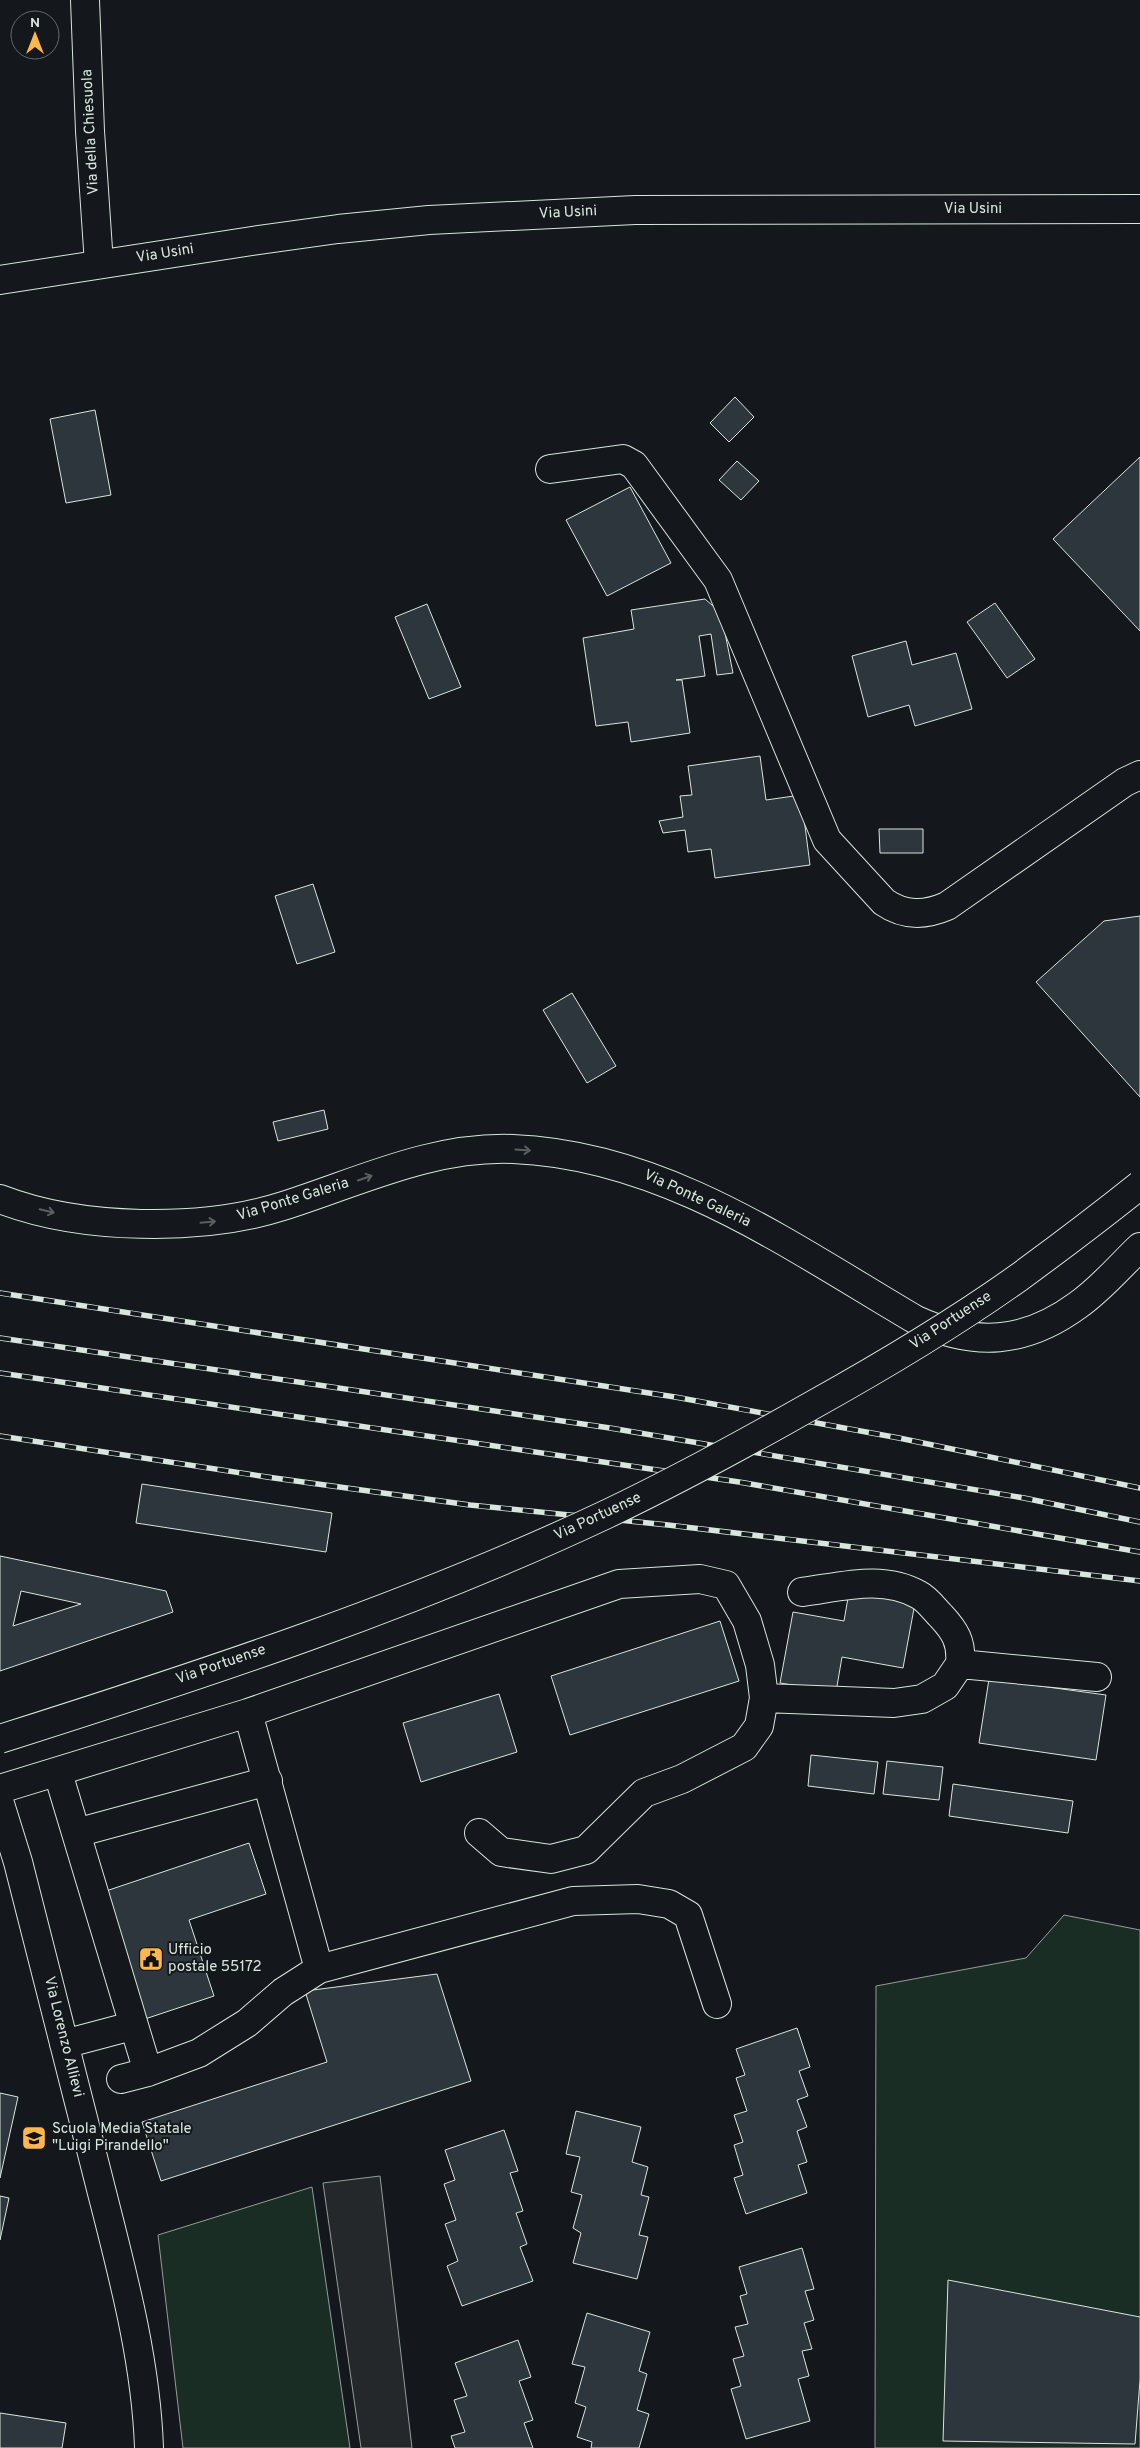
<svg xmlns="http://www.w3.org/2000/svg" width="1140" height="2448" viewBox="0 0 1140 2448" font-family="Overpass,sans-serif">
	<rect width="100%" height="100%" fill="#14181c"/>
	<path fill="#1a2d24" stroke="#939e99" d="M1064,1915L1140,1930V2448H875L876,1986L1026,1958Z
		M312,2187L350,2448H183L158,2235Z"/>
	<path fill="#24282b" stroke="#939e99" d="M380,2176L412,2448H361L323,2183Z"/>
	<path fill="#2c363c" stroke="#d8e6dc" fill-rule="evenodd" d="M735,397L754,417L729,442L710,423Z
		M95,410L111,495L66,503L50,419Z
		M1140,457V631L1053,539Z
		M737,461L759,481L741,500L719,480Z
		M630,487L671,563L607,596L566,520Z
		M705,599L721,613L733,673L717,675L711,634L699,636L705,676L676,680H682L690,733L631,742L628,722L596,726L583,638L634,629L631,610Z
		M995,603L1035,659L1007,678L967,622Z
		M427,604L461,687L429,699L395,617Z
		M906,641L912,665L956,653L972,709L915,726L909,705L868,717L852,656Z
		M760,756L766,800L801,795L810,865L715,878L711,849L688,852L685,830L663,833L659,821L683,817L680,796L692,795L688,766Z
		M879,829H923V853H880Z
		M313,884L335,952L297,964L275,896Z
		M1140,916V1097L1036,982L1104,921Z
		M572,993L616,1066L587,1083L543,1010Z
		M324,1110L328,1129L278,1141L273,1122Z
		M142,1484L332,1513L326,1552L136,1523Z
		M0,1556L166,1591L173,1612L0,1671ZM21,1591L81,1604L13,1626Z
		M849,1592L915,1603L903,1668L842,1657L836,1692L780,1683L793,1612L844,1621Z
		M720,1621L739,1681L570,1735L551,1676Z
		M989,1679L1106,1695L1096,1760L979,1743Z
		M499,1694L517,1752L421,1782L403,1723Z
		M811,1755L878,1762L874,1794L808,1786Z
		M887,1761L943,1767L939,1800L883,1794Z
		M953,1784L1073,1801L1068,1833L949,1816Z
		M249,1843L266,1894L189,1920L214,1996L142,2020L100,1893Z
		M437,1974L471,2081L161,2181L142,2122L327,2062L305,1991Z
		M797,2028L810,2067L799,2071L808,2096L797,2100L807,2127L797,2131L807,2162L798,2165L807,2193L746,2214L734,2178L743,2175L734,2145L743,2142L734,2115L747,2111L736,2078L745,2075L736,2049Z
		M0,2093L18,2097L0,2178Z
		M576,2111L641,2127L632,2162L648,2167L641,2195L649,2197L639,2235L648,2237L637,2279L573,2263L581,2233L573,2228L582,2195L571,2192L580,2157L566,2154Z
		M504,2130L518,2171L510,2173L523,2211L516,2213L527,2244L520,2247L533,2281L462,2306L447,2266L458,2261L445,2224L456,2220L444,2184L455,2180L445,2150Z
		M0,2196L9,2198L0,2240Z
		M802,2248L814,2289L805,2291L814,2320L804,2323L812,2349L802,2351L809,2376L798,2379L810,2421L746,2439L731,2389L741,2386L733,2359L744,2356L735,2327L748,2324L740,2296L747,2294L739,2267Z
		M948,2280L1140,2317V2380L1135,2444L943,2441Z
		M587,2313L650,2332L639,2371L647,2374L637,2410L649,2414L639,2448H591L592,2442L577,2437L586,2407L575,2403L585,2367L572,2364Z
		M518,2340L531,2377L519,2381L533,2420L524,2423L533,2448H455L451,2436L465,2432L454,2400L467,2396L455,2363Z
		M0,2413L66,2423L62,2448H0Z"/>
	<g fill="none" stroke-linecap="round" stroke-linejoin="round">
		<defs>
			<path id="minor" d="M85,0L90,131L99,264
				M550,469L623,459L634,465L718,580L827,840L884,902C904,916 924,916 947,906L1125,782L1140,775
				M0,1199C80,1230 202,1232 283,1206C359,1182 431,1146 513,1149C664,1155 790,1246 916,1320C975,1347 1025,1344 1078,1305C1101,1289 1120,1266 1140,1247
				M802,1592C841,1587 883,1574 919,1595C927,1599 934,1609 941,1616C955,1631 962,1642 960,1664
				M764,1698L894,1703L922,1699L945,1686L960,1664L1097,1677
				M248,1713L319,1969L573,1901L638,1899L669,1904L688,1915L717,2004
				M58,1773L76,1833L268,1781
				M0,1789L248,1713L619,1584L700,1579L726,1585L747,1621L760,1665L764,1698L759,1726L744,1747L682,1779L644,1793L586,1850L551,1859L501,1852L479,1833
				M0,1804L18,1862C45,1969 72,2075 99,2181C121,2268 146,2358 149,2448
				M76,1833L148,2072
				M64,2044L132,2026
				M121,2079L148,2072L199,2053L247,2023L283,1992L319,1969"/>
			<path id="major" d="M0,280L252,241L338,229L429,220L635,210L1140,209"/>
		</defs>
		<use href="#minor" stroke="#d8e6dc" stroke-width="30"/>
		<use href="#major" stroke="#d8e6dc" stroke-width="30"/>
		<use href="#minor" stroke="#14181c" stroke-width="28"/>
		<use href="#major" stroke="#14181c" stroke-width="28"/>
		<defs>
			<path id="rail" d="M0,1293L675,1397L899,1438L1140,1488
				M0,1338L610,1428L1024,1498L1140,1522
				M0,1373L739,1482L1140,1552
				M0,1436L267,1477L470,1505L668,1525L1140,1581"/>
		</defs>
		<use href="#rail" stroke="#d8e6dc" stroke-width="5.5"/>
		<use href="#rail" stroke="#14181c" stroke-width="4" stroke-dasharray="11" stroke-linecap="butt"/>
		<defs>
			<path id="major-bridge" d="M0,1739C205,1674 412,1606 607,1514C676,1481 744,1444 811,1406C881,1367 952,1325 1018,1278C1059,1248 1100,1217 1140,1185"/>
		</defs>
		<use href="#major-bridge" stroke="#d8e6dc" stroke-width="30" stroke-linecap="butt"/>
		<use href="#major-bridge" stroke="#14181c" stroke-width="28"/>
	</g>
	<defs><path id="oneway-shaft" d="M-6 0H5M1.5-3L5.5 0L1.5 3" fill="none" stroke-width="1.6" stroke-linecap="round" stroke-linejoin="round" transform="scale(1.25)"/></defs>
	<g stroke="#59605f">
		<use href="#oneway-shaft" transform="translate(523 1150) rotate(4)"/>
		<use href="#oneway-shaft" transform="translate(365 1178) rotate(-19)"/>
		<use href="#oneway-shaft" transform="translate(47 1211) rotate(13)"/>
		<use href="#oneway-shaft" transform="translate(208 1222) rotate(-5)"/>
	</g>
	<defs>
		<symbol id="civic-square" viewBox="-11 -11 22 22"><rect x="-9" y="-9" width="18" height="18" rx="4" fill="#ffb74d" stroke="#14181c"/><path d="M-.6-6.5H3V-4.5H.6V-3L4-1V1h2V6H-6V1h2V-1L-.6-3ZM-1.2 2.5V6h2.4V2.5Z" fill="#111"/></symbol>
		<symbol id="school-square" viewBox="-11 -11 22 22"><rect x="-9" y="-9" width="18" height="18" rx="4" fill="#ffb74d" stroke="#14181c"/><path d="M0-5L7-2L0 1L-7-2ZM-4 1L0 2.5L4 1V4Q0 6-4 4Z" fill="#111"/></symbol>
	</defs>
	<g fill-rule="evenodd">
		<use href="#civic-square" x="137" y="1945" width="28" height="28"/>
		<use href="#school-square" x="20" y="2124" width="28" height="28"/>
	</g>
	<g text-anchor="middle" dominant-baseline="central" stroke-width="4" stroke-linejoin="round" paint-order="stroke">
		<g font-size="15" fill="#d8e6dc" stroke="#14181c">
			<text transform="translate(91 132) rotate(-93)">Via della Chiesuola</text>
			<text x="973" y="209">Via Usini</text>
			<text transform="translate(568 213) rotate(-3)">Via Usini</text>
			<text transform="translate(165 254) rotate(-9)">Via Usini</text>
			<text transform="translate(697 1199) rotate(25)">Via Ponte Galeria</text>
			<text transform="translate(293 1200) rotate(-17)">Via Ponte Galeria</text>
			<text transform="translate(951 1321) rotate(-33)">Via Portuense</text>
			<text transform="translate(598 1517) rotate(-25)">Via Portuense</text>
			<text transform="translate(221 1665) rotate(-19)">Via Portuense</text>
			<text transform="translate(63 2037) rotate(76)">Via Lorenzo Allievi</text>
		</g>
		<g font-size="15" fill="#d8e6dc" stroke="#14181c" text-anchor="start">
			<text x="168" y="1950">Ufficio<tspan x="168" dy="17">postale 55172</tspan></text>
			<text x="52" y="2129">Scuola Media Statale<tspan x="52" dy="17">"Luigi Pirandello"</tspan></text>
		</g>
	</g>
	<g transform="translate(35 35)"><circle r="24" fill="#14181c" stroke="#626a69"/>
	<path d="M0-4L9 19L0 12L-9 19Z" fill="#ffb74d"/>
	<text y="-8" font-size="14" font-weight="bold" text-anchor="middle" fill="#d8e6dc">N</text>
	</g>
</svg>
